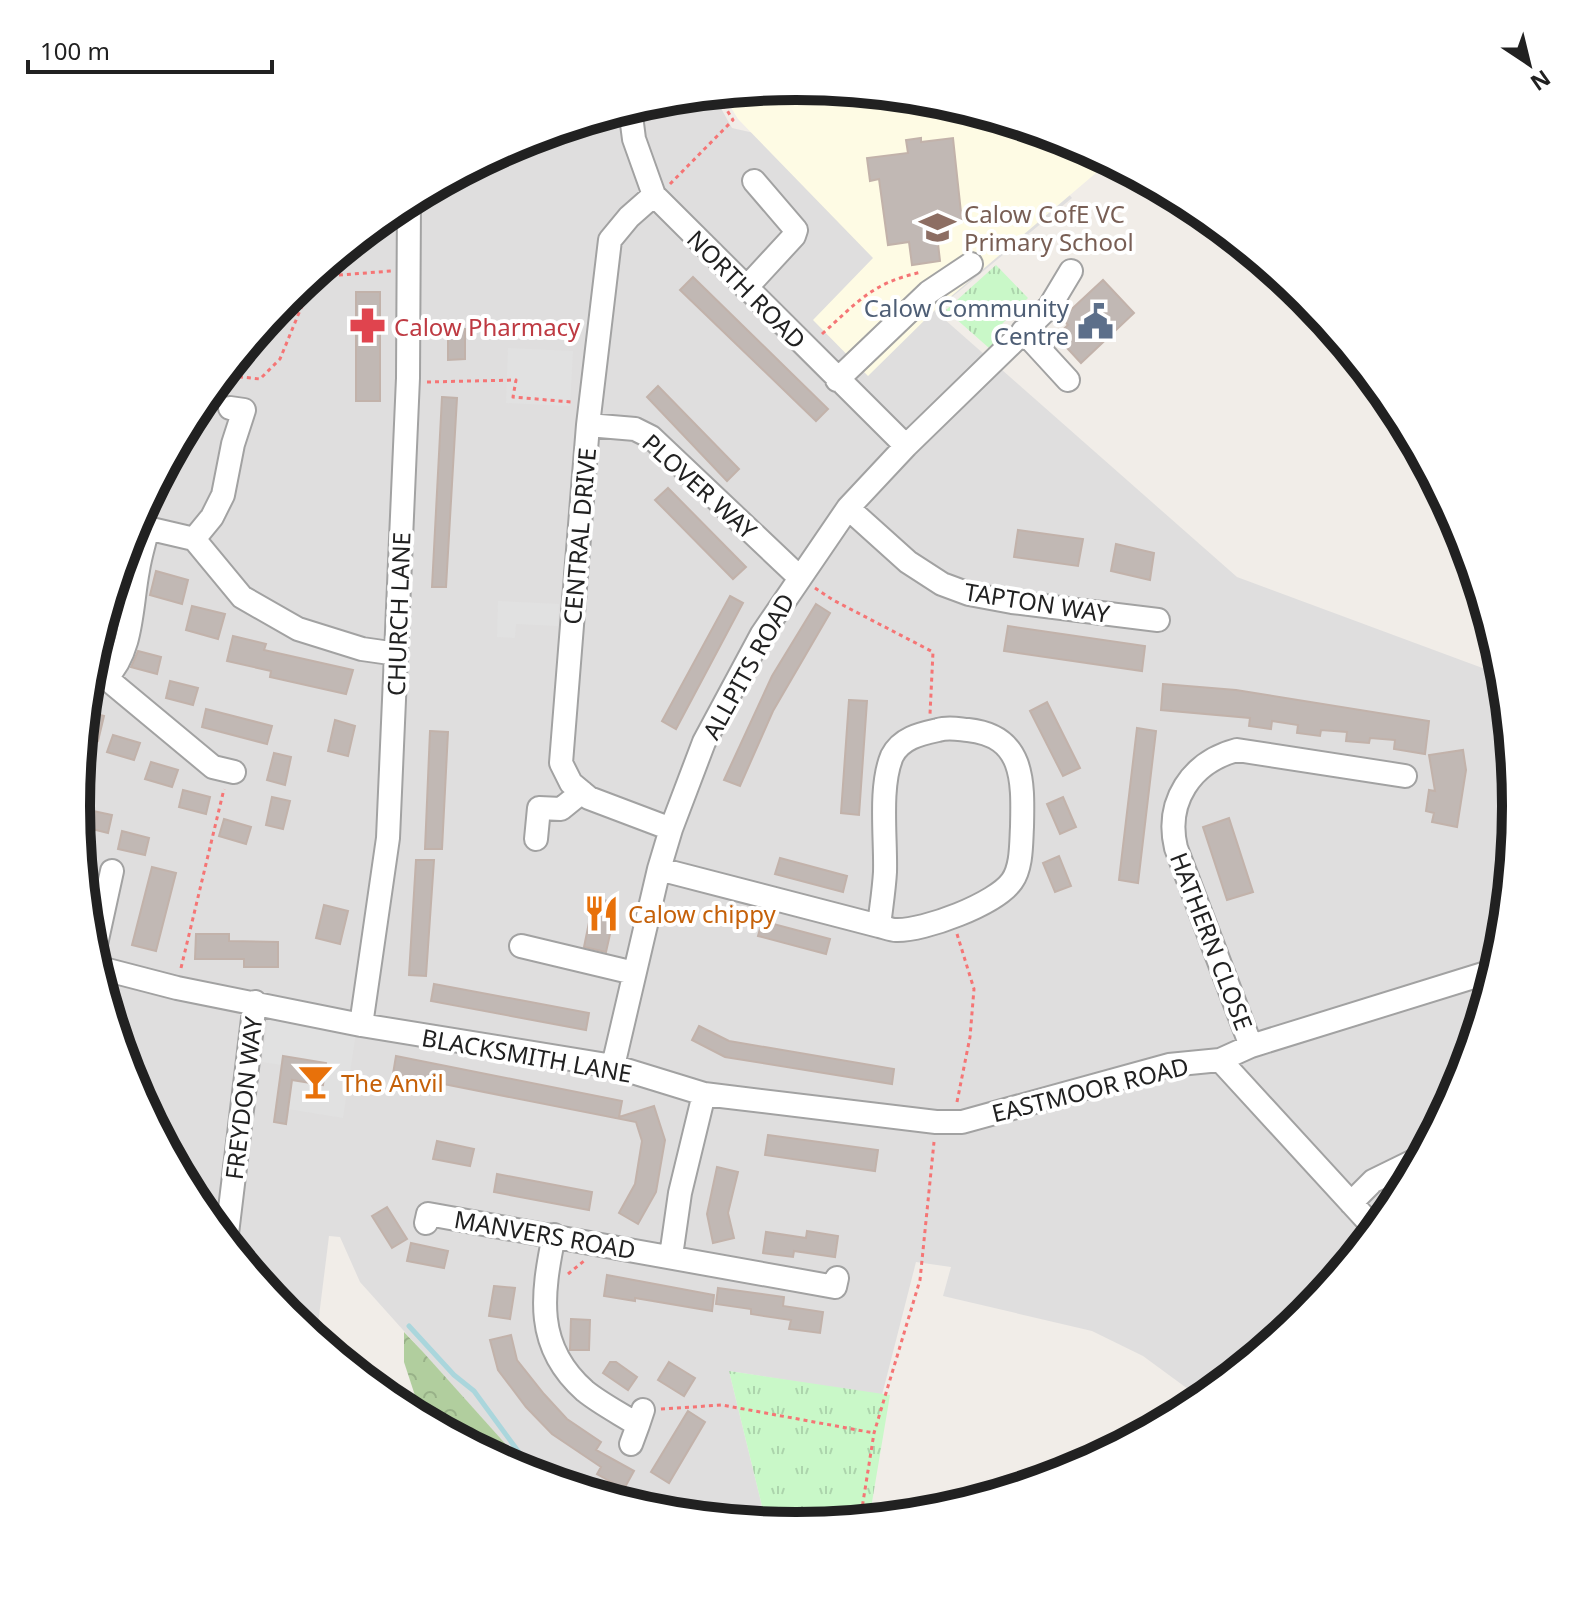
<svg xmlns="http://www.w3.org/2000/svg" width="1593" height="1613" viewBox="0 0 1593 1613" font-family="'Noto Sans',sans-serif">
	<defs>
		<pattern id="forest-crowns" width="20" height="18" patternUnits="userSpaceOnUse" patternTransform="scale(2)"><rect width="20" height="18" fill="#b1ce9e"/><path d="M2 6a3 3 0 1 1 6 0M12 15a3 3 0 1 1 6 0" fill="none" stroke="#98b188"/></pattern>
		<pattern id="park-tufts" width="24" height="20" patternUnits="userSpaceOnUse" patternTransform="scale(2)"><rect width="24" height="20" fill="#c9f8c8"/><path d="M3 7l-1-3M5 7V3M7 7l1-3M15 17l-1-3M17 17v-4M19 17l1-3" fill="none" stroke="#acd4ac"/></pattern>
	</defs>
	<rect width="100%" height="100%" fill="#f1ede8"/>
	<path fill="#dfdede" d="M713,94L732,128L807,145L938,100L1006,123L1072,198L935,311L1237,577L1504,676L1517,807L1503,948L1462,1083L1395,1207L1306,1316L1203,1400L1143,1356L1092,1331L943,1296L951,1267L916,1262L882,1395L729,1371L762,1506L745,1522L691,1517L656,1504L635,1507L535,1477L360,1282L340,1237L329,1236L316,1340L287,1316L197,1206L131,1082L90,947L76,806L90,665L131,530L198,406L287,297L397,207L521,141L656,100Z"/>
	<path fill="#fefbe4" d="M797,86L938,100L1073,141L1110,161L935,310L868,376L813,320L873,258L738,119L722,93Z"/>
	<path fill="url(#forest-crowns)" d="M404,1332L423,1352L535,1477L520,1472L423,1420L404,1362Z"/>
	<path fill="url(#park-tufts)" d="M996,265L1028,298L1001,325L1006,332L989,348L946,310Z
		M729,1371L890,1395L869,1520L796,1527L745,1522L762,1506Z
		M656,1504L691,1517L655,1513L635,1507Z"/>
	<path fill="#e1e1e1" d="M508,348L573,351L570,406L506,403Z
		M498,601L559,604L558,626L516,624L515,638L497,637Z
		M268,1020L356,1033L343,1118L288,1109L292,1080L322,1084L326,1063L283,1056L282,1065L262,1062Z"/>
	<g fill="none" stroke-linecap="round" stroke-linejoin="round">
		<path stroke="#aad6dc" stroke-width="5" d="M409,1326L454,1375L474,1391L537,1477"/>
	</g>
	<path fill="#c1b8b4" stroke="#c2b2aa" stroke-width="2" d="M921,138V142L953,138L962,222L936,226L940,261L912,265L909,242L888,245L879,179L870,181L867,158L908,153L906,140Z
		M693,277L828,409L816,421L680,290Z
		M1103,280L1134,313L1081,363L1056,336L1068,325L1062,318Z
		M356,292H380V401H356Z
		M448,329H465V359L448,360Z
		M658,386L739,469L727,481L647,397Z
		M442,397L457,398L446,587H432Z
		M668,488L746,567L733,579L655,500Z
		M1018,530L1083,539L1078,566L1014,557Z
		M1116,544L1154,553L1150,580L1111,571Z
		M156,571L188,580L182,604L150,595Z
		M730,596L743,603L676,729L662,721Z
		M816,604L830,613L773,711L740,786L724,780L772,676Z
		M192,606L225,614L218,639L186,630Z
		M1008,626L1145,646L1142,671L1004,651Z
		M233,636L266,644L264,650L353,670L346,694L270,677L271,671L227,661Z
		M138,651L161,657L157,674L131,667Z
		M170,681L198,688L193,705L166,698Z
		M1163,684L1236,690L1429,721L1425,754L1394,749L1395,740L1370,738L1369,743L1346,741L1347,732L1321,730L1320,736L1297,733L1298,725L1272,721L1271,729L1249,726L1250,718L1161,710Z
		M849,700L867,701L859,815L841,813Z
		M1047,702L1080,768L1063,776L1030,711Z
		M206,709L272,726L267,744L202,727Z
		M85,711L104,716L98,741L83,736Z
		M335,720L355,726L348,756L328,751Z
		M1137,728L1156,731L1138,883L1119,880Z
		M430,731L448,732L442,849H425Z
		M113,735L140,743L134,760L107,752Z
		M1463,750L1466,770L1457,827L1432,822L1434,813L1426,811L1429,790L1435,791L1429,755Z
		M274,753L291,757L285,785L267,780Z
		M151,762L178,770L172,787L145,779Z
		M183,790L210,797L206,814L179,807Z
		M272,797L290,801L283,829L266,825Z
		M1063,797L1076,827L1060,834L1047,804Z
		M84,809L112,815L108,833L80,826Z
		M1229,818L1253,892L1227,900L1203,827Z
		M224,819L251,827L246,844L219,836Z
		M122,831L149,838L145,855L118,849Z
		M1059,856L1071,886L1055,892L1043,863Z
		M780,858L847,876L843,892L775,874Z
		M416,860H434L426,976L409,975Z
		M152,867L176,873L156,951L132,945Z
		M594,898L617,903L606,952L584,947Z
		M324,905L348,911L340,944L316,938Z
		M762,921L830,939L826,954L758,936Z
		M196,934H229V941L278,942V967H244V959H195Z
		M434,984L589,1013L586,1030L431,1001Z
		M699,1026L729,1041L894,1069L892,1084L725,1057L692,1040Z
		M283,1056L326,1063L323,1085L292,1080L286,1124L274,1122Z
		M396,1056L622,1101L619,1117L654,1106L665,1140L656,1192L638,1224L619,1213L635,1184L642,1141L636,1122L393,1074Z
		M768,1135L878,1150L875,1171L765,1155Z
		M437,1141L474,1149L470,1166L433,1159Z
		M717,1167L738,1172L728,1213L734,1238L713,1243L707,1214Z
		M497,1174L592,1192L589,1210L494,1192Z
		M387,1207L407,1239L392,1248L372,1216Z
		M807,1231L838,1236L835,1257L794,1251L793,1257L763,1253L766,1232L806,1238Z
		M411,1243L448,1251L444,1268L407,1261Z
		M607,1275L714,1295L712,1311L635,1298V1301L604,1296Z
		M494,1286L515,1288L510,1319L489,1316Z
		M718,1288L784,1297L783,1306L823,1312L820,1333L789,1329L791,1320L751,1314V1309L716,1304Z
		M571,1319L590,1320L589,1350H570Z
		M511,1335L517,1360L544,1394L567,1419L601,1442L596,1450L634,1471L624,1489L597,1474L601,1467L552,1434L526,1407L498,1370L490,1340Z
		M610,1362H616L637,1377L628,1390L603,1373Z
		M669,1362L695,1378L684,1396L658,1380Z
		M688,1411L705,1422L669,1483L651,1472Z"/>
	<g fill="none" stroke-linecap="round" stroke-linejoin="round">
		<defs>
			<path id="minor" d="M630,108L634,139L654,195L906,446
				M654,195L629,217L610,240L588,425L561,763L571,783L589,798L671,829
				M746,288L794,236L796,230L754,181
				M1023,331L1068,380
				M837,380L929,292L971,264
				M588,425L635,429L651,437L799,577
				M848,508L908,562L942,584L969,594L1012,602L1158,620
				M134,525L194,539L242,597L298,629L362,649L397,654
				M194,539L212,517L223,495L233,444L244,410L230,408
				M89,678H106C133,651 131,606 138,570C140,556 145,541 148,527
				M106,678L213,767L234,772
				M536,839L539,808L561,809L582,792
				M659,869L879,926C884,927 891,930 896,930C924,931 996,904 1012,881C1022,867 1021,843 1022,827C1023,782 1025,736 968,730C957,729 948,727 938,730C920,734 901,738 892,756C879,787 886,838 885,872C884,890 881,908 879,926
				M521,946L634,973
				M93,958L112,871
				M96,967L177,988L361,1025L613,1066L704,1094L936,1122H962L1169,1065L1220,1060L1251,1046L1496,970
				M361,1025L388,838L408,378L409,201
				M1251,1046L1176,848C1165,802 1191,762 1237,750L1405,776
				M1220,1060L1376,1230
				M613,1066L659,869L671,829L704,742L762,634L848,508L906,446L1050,306L1071,271
				M1351,1203L1373,1181L1422,1157
				M426,1223L428,1214L835,1287L837,1278
				M554,1235C542,1295 534,1346 585,1391C601,1404 621,1414 638,1425L643,1410
				M226,1242L255,1002
				M671,1256L680,1193L704,1094
				M631,1444L638,1425"/>
		</defs>
		<use href="#minor" stroke="#a2a2a2" stroke-width="26"/>
		<path stroke="#f57575" stroke-width="3" stroke-dasharray="4 4" stroke-linecap="butt" d="M670,184L733,120L717,94
			M315,277L391,271
			M822,334C858,302 871,283 922,272
			M223,375L260,379L280,359L315,274
			M427,382L516,380L513,397L571,402
			M815,588L833,600L933,652L930,714
			M181,968L224,789
			M957,1102L970,1037L974,989L957,934
			M568,1274L584,1261
			M661,1409L722,1405L874,1433
			M860,1521L874,1433L920,1280L934,1142"/>
		<use href="#minor" stroke="#fff" stroke-width="22"/>
	</g>
	<defs>
		<symbol id="school-bare" viewBox="-9 -9 18 18"><path d="M0-5L7-2L0 1L-7-2ZM-4 1L0 2.5L4 1V4Q0 6-4 4Z" fill="#8d6e63" stroke="#fff" stroke-width="2.5" paint-order="stroke"/></symbol>
		<symbol id="civic-bare" viewBox="-9 -9 18 18"><path d="M-.6-6.5H3V-4.5H.6V-3L4-1V1h2V6H-6V1h2V-1L-.6-3ZM-1.2 2.5V6h2.4V2.5Z" fill="#5c6f8a" stroke="#fff" stroke-width="2.5" paint-order="stroke"/></symbol>
		<symbol id="pharmacy-bare" viewBox="-9 -9 18 18"><path d="M-2-6h4v4h4v4h-4v4h-4v-4h-4v-4h4Z" fill="#e0444e" stroke="#fff" stroke-width="2.5" paint-order="stroke"/></symbol>
		<symbol id="restaurant-bare" viewBox="-9 -9 18 18"><path d="M-5-6h1v4h1v-4h1v4h1v-4h1v5L-1.5 .5V6h-2V.5L-5-1ZM5-6V6H3V1.5H1.5Q1.5-4 5-6Z" fill="#e8710a" stroke="#fff" stroke-width="2.5" paint-order="stroke"/></symbol>
		<symbol id="bar-bare" viewBox="-9 -9 18 18"><path d="M-6-5H6L.8 .8V4.5H3.5V6h-7V4.5H-.8V.8Z" fill="#e8710a" stroke="#fff" stroke-width="2.5" paint-order="stroke"/></symbol>
	</defs>
	<g fill-rule="evenodd">
		<use href="#school-bare" x="912" y="202" width="51" height="51"/>
		<use href="#civic-bare" x="1070" y="296" width="51" height="51"/>
		<use href="#pharmacy-bare" x="342" y="300" width="51" height="51"/>
		<use href="#restaurant-bare" x="576" y="888" width="51" height="51"/>
		<use href="#bar-bare" x="290" y="1056" width="51" height="51"/>
	</g>
	<g text-anchor="middle" dominant-baseline="central" stroke-width="8" stroke-linejoin="round" paint-order="stroke">
		<g font-size="24" fill="#785e54" stroke="#fff" text-anchor="start">
			<text x="964" y="213">Calow CofE VC<tspan x="964" dy="28">Primary School</tspan></text>
		</g>
		<g font-size="24" fill="#212121" stroke="#fff">
			<text transform="translate(747 289) rotate(45)">NORTH ROAD</text>
			<text transform="translate(700 486) rotate(42)">PLOVER WAY</text>
			<text transform="translate(579 536) rotate(-85)">CENTRAL DRIVE</text>
			<text transform="translate(1037 602) rotate(9)">TAPTON WAY</text>
			<text transform="translate(398 614) rotate(-88)">CHURCH LANE</text>
			<text transform="translate(748 666) rotate(-61)">ALLPITS ROAD</text>
			<text transform="translate(1212 941) rotate(69)">HATHERN CLOSE</text>
			<text transform="translate(527 1055) rotate(10)">BLACKSMITH LANE</text>
			<text transform="translate(1090 1089) rotate(-14)">EASTMOOR ROAD</text>
			<text transform="translate(243 1098) rotate(-83)">FREYDON WAY</text>
			<text transform="translate(545 1234) rotate(10)">MANVERS ROAD</text>
		</g>
		<g font-size="24" fill="#4e5e75" stroke="#fff" text-anchor="end">
			<text x="1069" y="307">Calow Community<tspan x="1069" dy="28">Centre</tspan></text>
		</g>
		<g font-size="24" fill="#be3a42" stroke="#fff" text-anchor="start">
			<text x="394" y="326">Calow Pharmacy</text>
		</g>
		<g font-size="24" fill="#c56008" stroke="#fff" text-anchor="start">
			<text x="628" y="913">Calow chippy</text>
			<text x="341" y="1082">The Anvil</text>
		</g>
	</g>
	<path d="M0 0H1593V1613H0ZM90 806a706 706 0 1 1 1412 0a706 706 0 1 1-1412 0Z" fill="#fff" fill-rule="evenodd"/>
	<path fill="none" stroke="#212121" stroke-width="10" d="M90 806a706 706 0 1 1 1412 0a706 706 0 1 1-1412 0Z"/>
	<g transform="translate(1529 64) rotate(145)" stroke="#ffffff" stroke-width="6" paint-order="stroke">
	<path d="M0-6L14 30L0 20L-14 30Z" fill="#212121"/>
	<text y="-12" font-size="22" font-weight="bold" text-anchor="middle" fill="#212121">N</text>
	</g>
	<path d="M28 60v12h244v-12" fill="none" stroke="#212121" stroke-width="4"/>
	<text x="40" y="60" font-size="24" fill="#212121" stroke="#ffffff" stroke-width="6" paint-order="stroke">100 m</text>
</svg>
